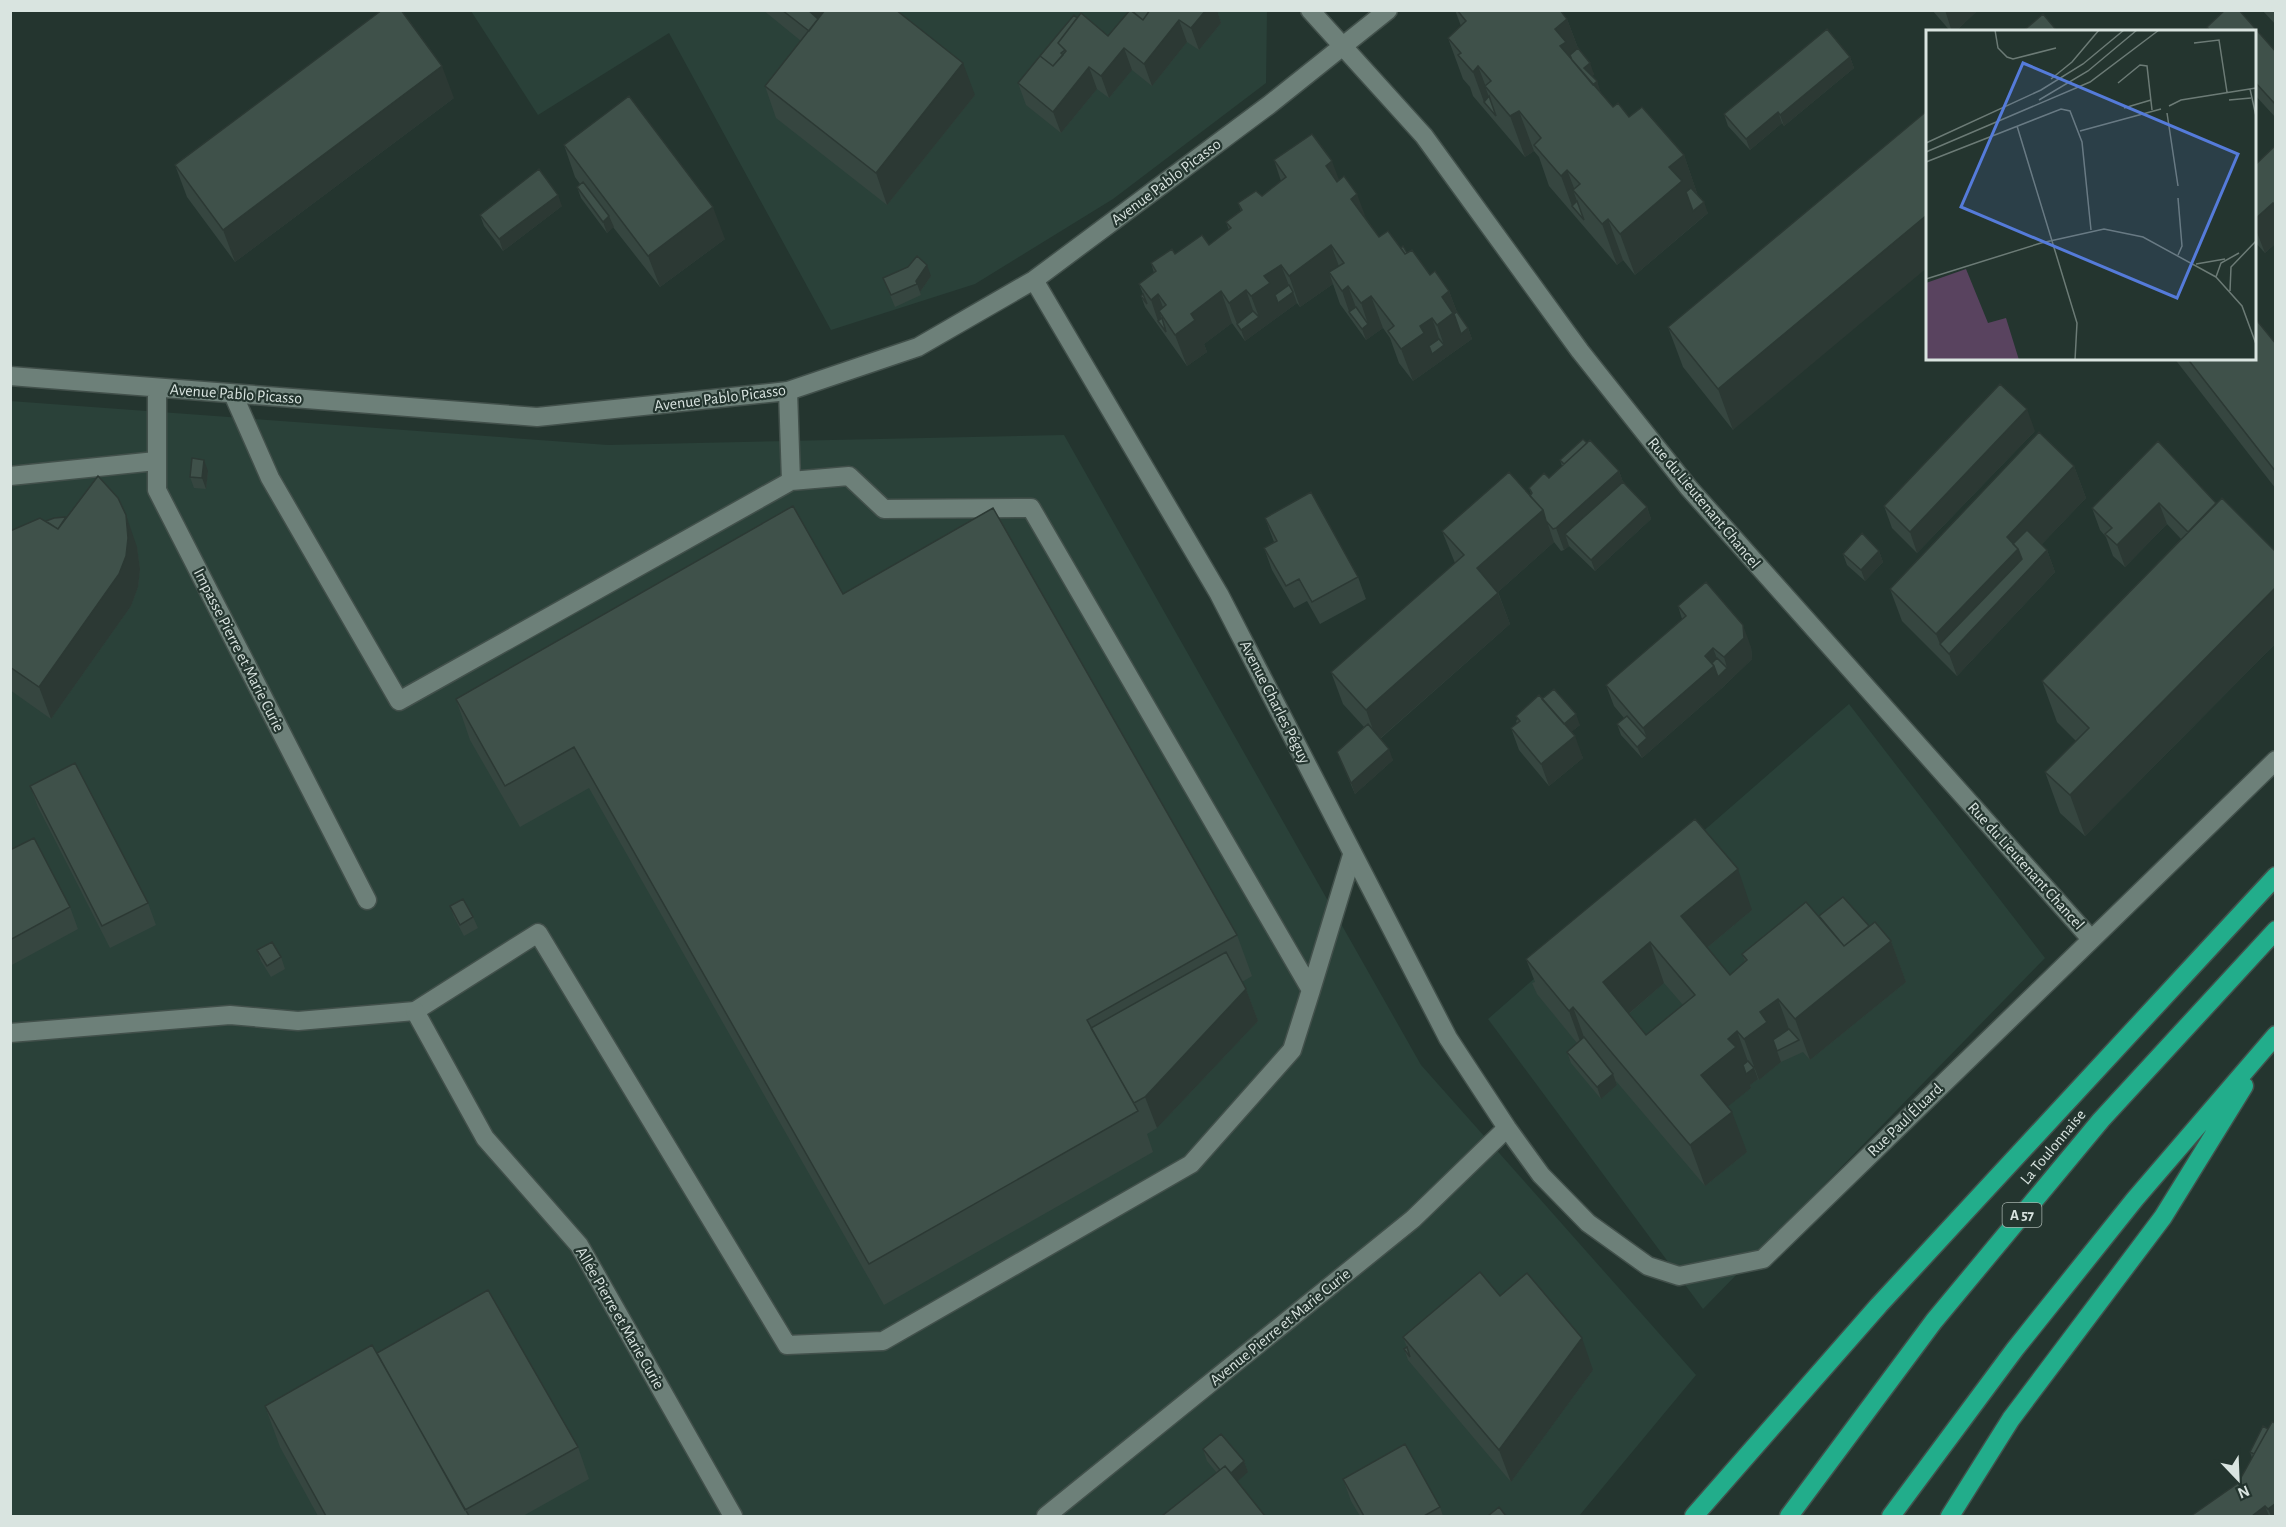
<svg xmlns="http://www.w3.org/2000/svg" width="2286" height="1527" viewBox="0 0 2286 1527" font-family="'Alegreya Sans',sans-serif">
	<rect width="100%" height="100%" fill="#24352f"/>
	<path fill="#2a4139" d="M471,11H1267L1266,83L1113,199L975,284L831,330L669,33L538,115Z
		M10,401L608,445L1064,435L1421,1065L1696,1375L1579,1516H11Z
		M1849,704L2045,958L1703,1309L1488,1019Z"/>
	<g fill="none" stroke-linecap="round" stroke-linejoin="round">
		<defs>
			<path id="lane" d="M233,394L270,478L399,701L791,481L788,391
				M10,476L156,461
				M1311,990L1352,855
				M10,1033L230,1015L298,1021L415,1011L538,933L787,1345L883,1341L1191,1164L1292,1050L1311,990L1031,508L884,509L849,476L791,481"/>
			<path id="street" d="M1310,10L1424,136L1580,351L1688,487L2091,939
				M1034,280L1219,594L1448,1038L1507,1128L1541,1175L1588,1223L1648,1266L1679,1276L1763,1259L2276,760
				M10,376L537,417L788,391L918,347L1034,280L1269,105L1388,10
				M157,388V490L367,900
				M415,1011L485,1138L579,1245L733,1516
				M1046,1516L1413,1219L1507,1128"/>
			<path id="highway" d="M1694,1516L1879,1305L2276,876
				M1789,1516L1934,1321L2101,1120L2276,930
				M1891,1516L2015,1349L2135,1199L2276,1035
				M1950,1516L2011,1419L2163,1217L2244,1086"/>
		</defs>
		<use href="#lane" stroke="#42504b" stroke-width="21"/>
		<use href="#street" stroke="#42504b" stroke-width="21"/>
		<use href="#highway" stroke="#42504b" stroke-width="21"/>
		<use href="#lane" stroke="#6d8079" stroke-width="18"/>
		<use href="#street" stroke="#6d8079" stroke-width="18"/>
		<use href="#highway" stroke="#22ad8b" stroke-width="18"/>
	</g>
	<path fill="#364640" fill-rule="evenodd" d="M763,10H896L975,95L887,205L776,118L765,86L801,41Z
		M1130,10H1217L1221,23L1199,50L1187,42L1152,86L1132,70L1109,98L1097,89L1061,133L1026,105L1018,83L1040,56L1077,18L1108,36Z
		M1455,10H1560L1567,19L1578,48L1594,74L1592,76L1597,81L1600,93L1613,107L1629,117L1684,155L1698,196L1708,213L1635,275L1623,260L1617,265L1549,186L1539,157L1534,151L1525,157L1473,96L1470,87L1463,79L1448,38L1461,26Z
		M1932,10H1978L1955,32H1951Z
		M2225,10H2239L2276,52V118L2254,94V32H2209L2207,27Z
		M2262,10H2276V25Z
		M1850,57L1854,68L1784,126L1782,123L1750,150L1728,126L1724,114Z
		M454,98L235,262L187,197L175,165Z
		M1928,110L1733,430L1683,367L1668,327Z
		M564,145L725,239L660,287L613,227L607,233L581,198L577,187L580,184L575,177Z
		M2276,145V243L2265,253L2254,241V166Z
		M1274,160L1339,180L1379,237L1401,248L1407,253L1430,275L1449,291L1457,312L1468,328L1472,339L1413,381L1399,363L1390,338L1383,328L1366,340L1340,304L1333,284L1300,307L1297,303L1245,341L1232,323L1204,344L1207,352L1187,366L1145,307L1141,296L1143,294L1139,284L1154,273L1151,263L1175,254L1209,245L1229,230L1226,222L1241,211L1238,203L1262,196L1281,181Z
		M562,206L503,251L484,226L480,215Z
		M931,276L920,292L921,295L895,307L883,278Z
		M2276,344V489L2174,358H2254Z
		M2035,431L1917,553L1892,528L1884,506Z
		M2158,441L2216,503L2276,552V643L2085,836L2060,813L2045,772L2076,741L2057,722L2042,681L2181,539L2167,524L2125,567L2113,556L2106,537L2100,530L2092,508Z
		M1560,460L1619,471L1623,482L1647,507L1651,519L1595,571L1569,546L1564,550L1561,551L1554,542L1498,592L1510,624L1380,739L1393,760L1355,794L1337,752L1364,727L1343,704L1331,672L1455,563L1442,531L1530,496L1531,494L1529,488L1549,478L1562,466Z
		M2074,466L2086,498L2041,545L2047,550L2055,572L1957,676L1902,621L1890,589Z
		M208,471L206,489L194,488L190,477Z
		M1265,518L1358,577L1366,599L1320,624L1307,601L1294,608L1272,570L1264,548L1274,542Z
		M46,521L137,547L140,569L138,587L131,606L51,719L10,690V531Z
		M1879,551L1883,562L1865,581L1847,565L1843,554Z
		M843,594L1237,935L1252,976L1242,982L1246,989L1258,1021L1157,1128L1147,1134L1153,1152L884,1305L589,788L520,827L470,740L456,699Z
		M1678,606L1751,647L1752,659L1722,688L1642,758L1621,735L1617,724L1624,718L1614,706L1606,685L1682,619Z
		M1542,699L1580,725L1571,732L1583,758L1549,786L1519,750L1511,728L1517,724L1516,721L1518,719L1516,716Z
		M30,786L148,903L156,925L110,948L38,807Z
		M10,850L70,907L78,929L10,966Z
		M450,906L473,917L478,928L464,936L454,917Z
		M1752,910L1707,948L1730,975L1745,961L1742,954L1819,916L1869,926L1891,941L1906,982L1810,1060L1803,1052L1781,1062L1759,1080L1757,1078L1758,1079L1750,1085L1751,1088L1728,1106L1747,1152L1705,1186L1616,1081L1617,1085L1601,1099L1571,1063L1567,1052L1577,1043L1537,994L1532,983L1535,982L1526,959ZM1664,983L1683,1005L1646,1035L1629,1014Z
		M257,950L281,957L285,969L271,977L261,961Z
		M1500,1296L1593,1370L1511,1482L1408,1360L1404,1349L1407,1347L1403,1337Z
		M377,1353L578,1447L589,1479L523,1516H318L280,1447L265,1406Z
		M2268,1429L2276,1516H2191L2238,1483L2252,1458L2250,1452Z
		M1203,1449L1244,1461L1248,1472L1217,1473L1207,1461Z
		M1343,1479L1440,1507L1443,1516H1360L1351,1501Z"/>
	<path fill="#2c3934" d="M809,10H836L817,34Z
		M1206,10H1217L1221,23L1199,50L1191,28Z
		M1945,10H1978L1955,32H1952Z
		M1567,19L1582,59L1571,76L1555,29Z
		M1179,20L1187,42L1152,86L1144,64Z
		M1124,48L1132,70L1109,98L1101,76Z
		M1850,57L1854,68L1784,126L1780,115Z
		M963,63L975,95L887,205L876,173Z
		M1590,63L1594,74L1589,79L1584,68Z
		M442,66L454,98L235,262L223,230Z
		M1478,66L1486,87L1485,86L1493,108L1484,102L1473,72Z
		M1089,67L1097,89L1061,133L1053,112Z
		M1597,81L1601,93L1596,97L1592,86Z
		M1519,111L1534,151L1525,157L1510,116Z
		M1778,112L1782,123L1750,150L1746,139Z
		M1684,155L1698,196L1690,203L1697,222L1635,275L1620,234L1669,167Z
		M1332,161L1344,193L1326,166Z
		M1567,170L1576,193L1573,190L1581,212L1572,206L1561,176Z
		M1357,194L1369,226L1345,202Z
		M558,195L562,206L503,251L499,239Z
		M1704,202L1708,213L1697,222L1693,211Z
		M2273,203L2276,209V243L2265,253L2254,225V220Z
		M713,207L725,239L660,287L648,256Z
		M1928,214V267L1733,430L1718,389Z
		M609,216L614,227L607,233L603,222Z
		M1608,219L1623,260L1617,265L1602,224Z
		M1331,245L1343,277L1329,272L1333,284L1300,307L1289,276Z
		M927,265L931,276L920,292L921,295L916,281Z
		M1281,265L1292,293L1293,292L1297,303L1245,341L1241,330L1237,324L1229,303L1246,290L1256,319L1259,317L1251,296L1264,276Z
		M1348,286L1360,318L1349,312L1353,323L1342,291Z
		M1221,291L1232,323L1204,344L1207,352L1187,366L1175,335L1191,314Z
		M1449,291L1461,323L1468,328L1472,339L1413,381L1401,349L1420,326L1432,318L1442,347L1444,345L1437,325L1442,297Z
		M1158,294L1170,326L1159,311L1166,329L1158,321L1151,300Z
		M1371,296L1383,328L1366,340L1362,329L1368,324L1361,303Z
		M2027,409L2035,431L1917,553L1910,532Z
		M204,460L208,471L206,489L202,478Z
		M2074,466L2086,498L2024,563L2047,550L2055,572L1957,676L1949,654L1940,644L1936,634L2007,537Z
		M1619,471L1627,493L1565,534L1569,546L1564,550L1556,528Z
		M2159,503L2167,524L2125,567L2117,545Z
		M1647,507L1651,519L1595,571L1591,560Z
		M1543,510L1554,542L1489,600L1477,568Z
		M126,515L137,547L140,569L138,587L131,606L51,719L39,687Z
		M1879,551L1883,562L1865,581L1861,570Z
		M2276,587V643L2085,836L2070,795Z
		M1498,593L1510,624L1377,741L1366,710Z
		M1743,625L1751,647L1752,659L1722,688L1642,758L1637,747L1647,738L1643,728L1713,648L1721,669L1727,668L1724,657Z
		M1576,714L1580,725L1565,737L1561,726Z
		M1575,736L1583,758L1549,786L1541,764Z
		M1389,749L1393,760L1355,794L1351,783Z
		M1738,869L1752,910L1696,957L1681,916Z
		M1891,941L1906,982L1810,1060L1795,1019Z
		M1650,942L1664,983L1618,1023L1603,982Z
		M1246,989L1258,1021L1157,1128L1145,1097Z
		M1778,999L1793,1040L1777,1051L1781,1062L1759,1080L1744,1039L1760,1012Z
		M1573,1007L1588,1048L1584,1052L1569,1011Z
		M1737,1031L1751,1070L1754,1068L1758,1079L1750,1085L1751,1088L1716,1116L1701,1075L1728,1039Z
		M1613,1074L1617,1085L1601,1099L1597,1087Z
		M1732,1112L1747,1152L1705,1186L1690,1145Z
		M1582,1338L1593,1370L1511,1482L1499,1450Z
		M1244,1461L1248,1472L1230,1488L1226,1477Z
		M2276,1503V1516H2271L2268,1509Z
		M2265,1506L2269,1516H2252Z"/>
	<path fill="#3f514a" stroke="#2c3934" stroke-width="1.5" fill-rule="evenodd" d="M382,10H401L442,66L223,230L175,165Z
		M782,10H808L818,19L809,31Z
		M825,10H896L963,63L876,173L765,86Z
		M1130,10L1143,20L1150,10H1206L1191,28L1179,20L1144,64L1124,48L1101,76L1089,67L1053,112L1018,83L1040,56L1053,66L1066,51L1058,43L1081,13L1108,36Z
		M1131,10H1150L1143,20Z
		M1457,10H1560L1567,19L1555,29L1566,42L1560,46L1613,107L1618,103L1629,117L1642,107L1684,155L1669,167L1682,181L1620,234L1608,219L1602,224L1573,190L1580,184L1567,170L1561,176L1534,145L1541,138L1519,111L1510,116L1485,86L1491,81L1478,66L1473,72L1458,55L1461,53L1448,38L1466,21Z
		M2225,10H2239L2276,52V105L2254,81V32H2211L2207,27Z
		M2043,14L2058,32H2022Z
		M1074,15L1077,18L1058,43L1065,50L1061,53L1063,55L1053,66L1040,56Z
		M1827,29L1850,57L1780,115L1778,112L1746,139L1724,114Z
		M1578,48L1590,63L1584,68L1597,81L1593,85L1572,60L1570,55Z
		M629,96L713,207L648,256L564,145Z
		M1489,96L1496,116L1484,102Z
		M1928,110V214L1718,389L1668,327Z
		M1312,134L1332,161L1326,166L1337,182L1344,176L1357,194L1351,199L1379,237L1388,231L1405,254L1412,250L1430,275L1435,271L1449,291L1442,297L1453,313L1437,325L1432,318L1420,326L1424,333L1401,349L1388,331L1394,326L1371,296L1361,303L1348,286L1342,291L1329,272L1344,263L1331,245L1289,276L1281,265L1264,276L1270,283L1251,296L1246,290L1229,303L1221,291L1191,314L1195,320L1175,335L1159,311L1166,305L1158,294L1151,300L1139,284L1156,271L1151,263L1172,249L1175,254L1202,235L1209,245L1231,228L1226,222L1242,210L1238,203L1256,191L1262,196L1286,177L1274,160Z
		M2276,145V205L2273,203L2254,220V166Z
		M539,169L558,195L499,239L480,215Z
		M583,182L609,216L603,222L577,187Z
		M1691,188L1704,202L1693,211L1686,192Z
		M1577,201L1584,220L1572,206Z
		M1403,246L1407,253L1405,254L1401,248Z
		M917,256L927,265L916,281L917,284L891,295L883,278L908,267Z
		M1289,285L1293,292L1278,303L1275,295Z
		M1143,294L1147,304L1141,296Z
		M1356,307L1368,324L1362,329L1349,312Z
		M1253,311L1259,317L1241,330L1237,324Z
		M1457,312L1468,328L1461,334L1454,314Z
		M2254,317L2276,344V472L2187,358H2254Z
		M1162,318L1166,332L1158,321Z
		M1439,339L1444,345L1432,354L1429,346Z
		M2000,384L2027,409L1910,532L1884,506Z
		M2039,432L2074,466L2007,537L2018,549L1936,634L1890,589Z
		M1583,439L1587,443L1564,464L1560,460Z
		M1590,440L1619,471L1556,528L1553,529L1546,521L1543,510L1530,496L1532,493L1529,488L1544,473L1549,478Z
		M2158,441L2216,503L2188,532L2159,503L2117,545L2105,534L2112,528L2092,508Z
		M192,458L204,460L202,478L190,477Z
		M1509,472L1543,510L1477,568L1498,593L1366,710L1331,672L1464,555L1442,531Z
		M98,476L118,498L126,515L128,538L126,556L119,574L39,687L10,667V531L40,518L58,529Z
		M1623,482L1647,507L1591,560L1565,534Z
		M1311,492L1358,577L1312,602L1299,579L1286,586L1264,548L1277,541L1265,518Z
		M2222,498L2276,552V587L2070,795L2045,772L2089,728L2042,681Z
		M793,506L843,594L993,508L1237,935L1087,1020L1138,1111L869,1264L574,747L505,786L456,699Z
		M66,517L58,529L46,521L54,518Z
		M2027,530L2047,550L1949,654L1940,644L2022,559L2018,549L2013,544Z
		M1862,533L1879,551L1861,570L1843,554Z
		M1706,582L1743,625L1744,638L1724,657L1713,648L1705,656L1714,666L1643,728L1606,685L1686,616L1678,606Z
		M1717,658L1727,668L1718,677L1714,666L1712,663Z
		M1554,689L1576,714L1564,724L1542,699Z
		M1539,695L1575,736L1541,764L1511,728L1520,721L1516,716Z
		M1627,716L1647,738L1637,747L1617,724Z
		M1368,724L1389,749L1351,783L1337,752Z
		M75,763L148,903L102,926L30,786Z
		M1695,819L1738,869L1681,916L1730,975L1747,960L1742,954L1806,902L1844,946L1875,922L1891,941L1795,1019L1778,999L1760,1012L1767,1022L1744,1039L1737,1031L1728,1039L1736,1047L1701,1075L1732,1112L1690,1145L1573,1007L1569,1011L1526,959ZM1650,942L1695,995L1646,1035L1603,982Z
		M34,838L70,907L10,940V850Z
		M1843,897L1869,926L1844,946L1819,916Z
		M463,899L473,917L460,925L450,906Z
		M272,942L281,957L267,966L257,950Z
		M1226,952L1246,989L1145,1097L1134,1103L1091,1028Z
		M1789,1029L1799,1040L1777,1051L1773,1040Z
		M1584,1037L1613,1074L1597,1087L1567,1052Z
		M1748,1061L1754,1068L1746,1074L1743,1065Z
		M1480,1272L1500,1296L1527,1273L1582,1338L1499,1450L1403,1337Z
		M488,1290L578,1447L465,1510L377,1353Z
		M372,1345L469,1516H326L265,1406Z
		M1407,1347L1410,1357L1404,1349Z
		M2272,1422L2276,1423V1503L2268,1509L2265,1506L2252,1516H2191L2238,1483Z
		M2263,1426L2268,1429L2254,1454L2250,1452Z
		M1221,1434L1244,1461L1231,1473L1225,1466L1220,1470L1203,1449Z
		M1405,1444L1440,1507L1424,1516H1364L1343,1479Z
		M1225,1466L1265,1516H1162Z
		M1499,1507L1506,1516H1488Z"/>
	<g text-anchor="middle" dominant-baseline="central" stroke-width="4.5" stroke-linejoin="round" paint-order="stroke">
		<rect fill="#24352f" stroke="#a3b0ab" stroke-width="1.5" x="2002.5" y="1203" width="39" height="24" rx="4.5"/>
		<g font-size="15" font-weight="bold" fill="#d9e4e0">
			<text x="2022" y="1215">A 57</text>
		</g>
		<g font-size="16" fill="#d9e4e0" stroke="#24352f">
			<text transform="translate(1166 182) rotate(-37)">Avenue Pablo Picasso</text>
			<text transform="translate(236 394) rotate(4)">Avenue Pablo Picasso</text>
			<text transform="translate(720 398) rotate(-7)">Avenue Pablo Picasso</text>
			<text transform="translate(1704 503) rotate(50)">Rue du Lieutenant Chancel</text>
			<text transform="translate(239 650) rotate(63)">Impasse Pierre et Marie Curie</text>
			<text transform="translate(1275 702) rotate(63)">Avenue Charles Péguy</text>
			<text transform="translate(2026 866) rotate(48)">Rue du Lieutenant Chancel</text>
			<text transform="translate(1905 1120) rotate(-44)">Rue Paul Éluard</text>
			<text transform="translate(2053 1147) rotate(-50)">La Toulonnaise</text>
			<text transform="translate(620 1318) rotate(60)">Allée Pierre et Marie Curie</text>
			<text transform="translate(1280 1327) rotate(-39)">Avenue Pierre et Marie Curie</text>
		</g>
	</g>
	<g transform="translate(1926 30)">
		<rect width="330" height="330" fill="#24352f"/>
		<path d="M40,239L62,293L80,288L93,330H0V253Z" fill="#59435f"/>
		<path fill="none" stroke="#6c7b76" stroke-width="1.5" d="M69,0L72,18L81,27L87,29L130,18M268,13L293,10L301,62M125,49L146,32L173,0M192,53L214,35L221,36L226,80M324,59L330,86M113,70L162,41L211,0M303,70L325,68M243,76L255,70L330,58M198,78L225,70M241,83L252,156M91,96L151,293L149,330M154,101L235,79M0,113L115,60L157,34L198,0M0,122L164,52L233,0M0,132L135,79L144,81L156,112L165,200M252,225L256,216L252,168M270,234L299,229M290,247L316,276L330,314M290,247L295,233L313,223M0,249L115,213L178,199L217,207L290,247M304,261L305,237L330,211"/>
		<path fill="#557bda" fill-opacity="0.15" stroke="#557bda" stroke-width="3" d="M97,33L312,124L251,268L35,177Z"/>
		<rect width="330" height="330" fill="none" stroke="#d9e4e0" stroke-width="3"/>
	</g>
	<rect width="2286" height="1527" fill="none" stroke="#d9e4e0" stroke-width="24"/>
	<g transform="translate(2238 1479) rotate(157)" stroke="#24352f" stroke-width="4.5" paint-order="stroke">
	<path d="M0-4.5L10 22L0 15L-10 22Z" fill="#d9e4e0"/>
	<text y="-9" font-size="16" font-weight="bold" text-anchor="middle" fill="#d9e4e0">N</text>
	</g>
</svg>
